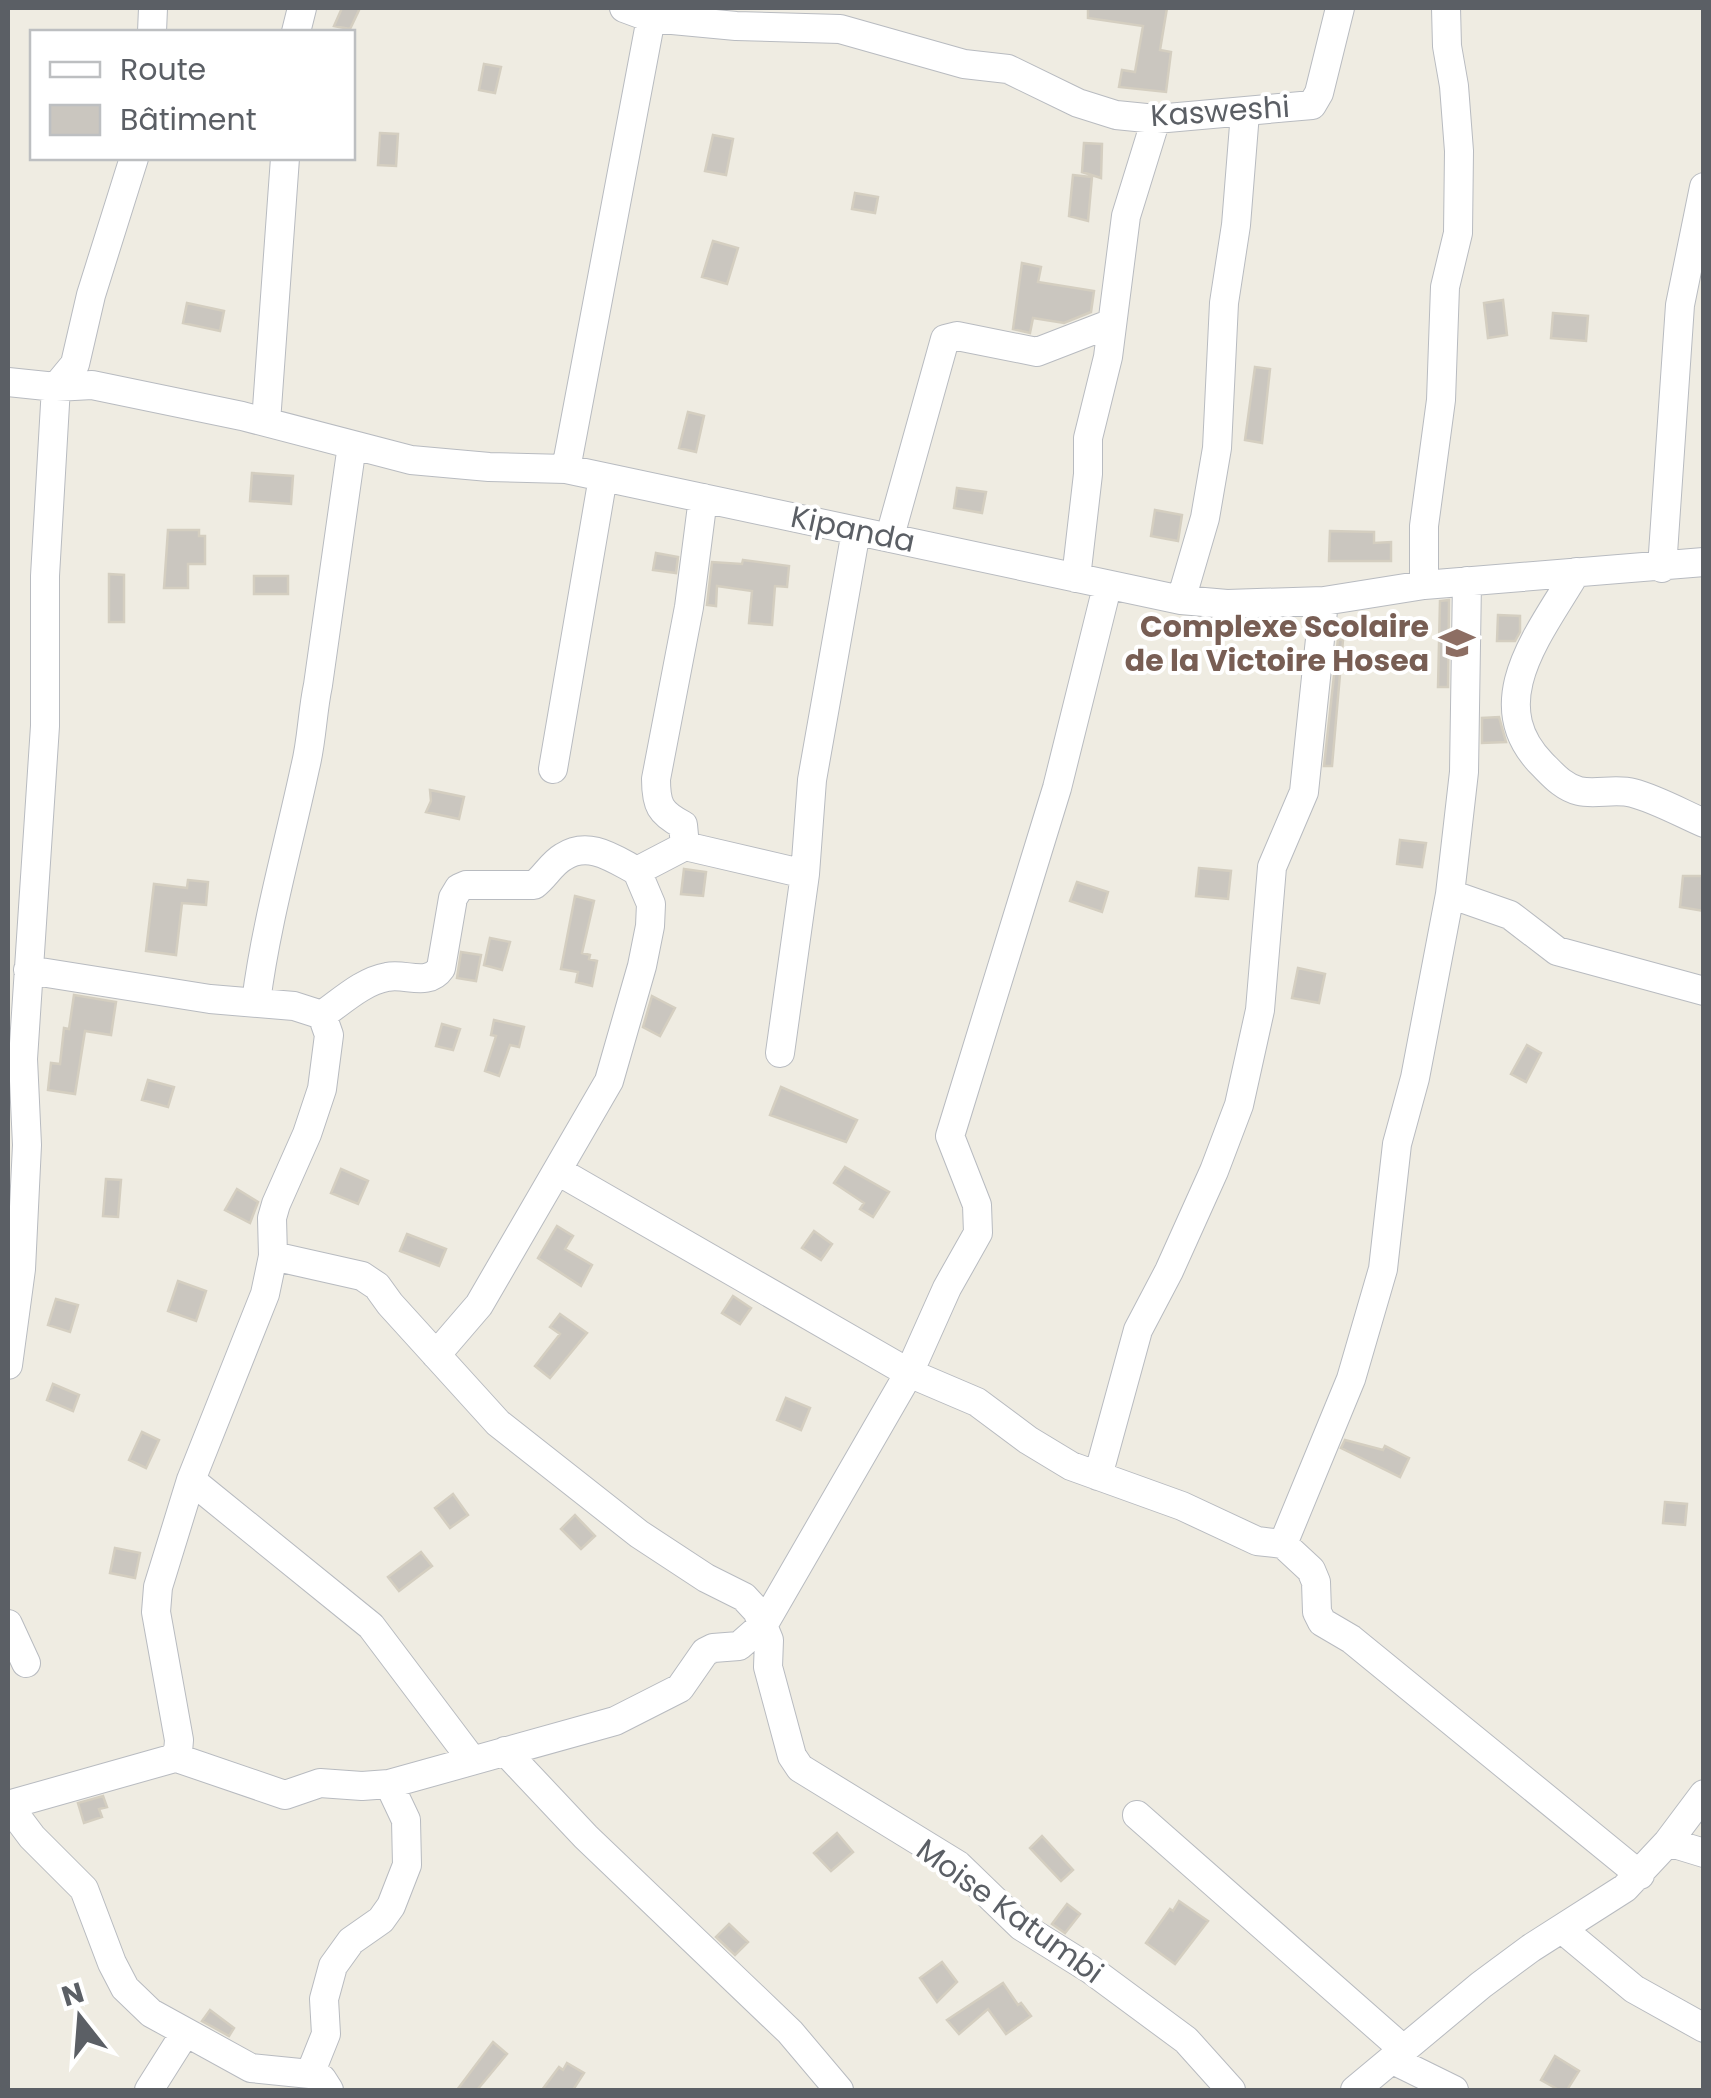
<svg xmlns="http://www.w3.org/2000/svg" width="1711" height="2098" viewBox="0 0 1711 2098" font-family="Poppins,sans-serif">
	<rect width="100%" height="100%" fill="#efece2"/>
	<path fill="#cac6bf" stroke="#d4cec0" stroke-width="2.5" d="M342,8H360L350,29L334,26Z
		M1088,8H1167L1160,50L1171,52L1166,92L1119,87L1122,70L1135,72L1143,26L1088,18Z
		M484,64L501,67L495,93L479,90Z
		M380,133L398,134L396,166L378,165Z
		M713,135L733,139L726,175L705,171Z
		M1084,143L1102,144L1101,178L1082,172Z
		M1073,175L1092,177L1088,221L1069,216Z
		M855,193L878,197L875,213L852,209Z
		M713,241L738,248L727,284L702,277Z
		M1022,263L1041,267L1038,282L1094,291L1091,312L1064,323L1033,318L1030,333L1013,329Z
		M1503,300L1507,335L1488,338L1484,303Z
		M187,303L224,311L220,331L183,323Z
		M1553,313L1588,316L1586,341L1551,338Z
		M1255,367L1270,369L1262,443L1245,440Z
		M688,412L704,416L696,452L679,448Z
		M252,473L293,476L291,504L250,501Z
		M957,488L986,492L982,513L954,508Z
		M1155,510L1182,515L1178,541L1151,536Z
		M168,530H199V536H205V564H188V588H164Z
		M1330,531L1374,532V543L1391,542V561H1329Z
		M656,553L678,557L676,573L653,570Z
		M743,560L789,566L787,587L775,586L772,625L749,623L752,591L717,586L716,606L707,605L712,562L742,564Z
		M109,574L124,575V622H109Z
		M254,576H288V594H254Z
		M1449,600L1448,687H1438L1440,601Z
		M1498,615L1520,616V632L1515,641H1497Z
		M1338,639L1343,640L1332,766H1324Z
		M1499,717L1506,742L1482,743V718Z
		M430,790L464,797L459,819L426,812L431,801Z
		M1400,840L1426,843L1422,867L1397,864Z
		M1199,868L1231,871L1228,899L1196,896Z
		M684,869L706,872L703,896L681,894Z
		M1683,876H1704V911L1680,907Z
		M188,880L208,882L206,905L182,903L176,955L146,951L154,884L187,888Z
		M1077,882L1108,892L1102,912L1070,901Z
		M575,896L594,901L582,953L590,955L589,959L597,961L592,986L576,982L578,972L561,969Z
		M490,938L510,942L502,970L484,965Z
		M461,952L481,955L476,981L457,978Z
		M1298,968L1325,974L1319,1003L1292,998Z
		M74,995L116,1002L111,1035L85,1031L75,1094L48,1090L51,1063L60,1064L64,1028L69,1029Z
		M652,996L675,1008L660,1036L643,1027Z
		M494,1020L524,1027L519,1047L510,1045L499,1076L485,1071L496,1036L491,1035Z
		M442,1024L460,1029L453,1050L436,1046Z
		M1527,1045L1541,1053L1526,1082L1511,1074Z
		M148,1080L174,1087L168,1107L142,1100Z
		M781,1087L857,1120L846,1142L770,1115Z
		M845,1167L889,1192L873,1217L860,1209L864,1203L834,1183Z
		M341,1169L368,1181L358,1204L331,1193Z
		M106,1179L121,1180L118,1217L103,1216Z
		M237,1189L258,1202L250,1223L225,1210Z
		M557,1226L573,1236L565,1249L592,1265L581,1286L538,1258Z
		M814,1231L832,1244L821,1260L802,1248Z
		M407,1234L446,1249L439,1266L400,1251Z
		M178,1281L206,1291L196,1321L168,1311Z
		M733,1296L751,1308L740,1324L722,1313Z
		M56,1299L78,1305L70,1332L48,1325Z
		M560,1314L587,1333L550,1378L535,1366L560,1334L550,1327Z
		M53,1384L79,1395L73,1411L47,1400Z
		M786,1398L810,1408L801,1430L777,1420Z
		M142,1432L159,1440L146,1468L129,1460Z
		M1345,1440L1383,1450L1385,1446L1409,1458L1400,1477L1341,1448Z
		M453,1494L468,1515L450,1528L435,1508Z
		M1665,1502L1687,1504L1685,1525L1663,1523Z
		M575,1515L595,1536L581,1549L561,1529Z
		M115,1548L140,1553L135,1578L110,1573Z
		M421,1552L432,1566L399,1591L388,1577Z
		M103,1796L107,1807L99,1809L102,1817L84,1823L78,1803Z
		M837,1833L853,1852L831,1871L814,1853Z
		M1042,1836L1073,1870L1061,1881L1030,1848Z
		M1179,1901L1208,1921L1175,1964L1146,1943L1170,1909L1173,1911Z
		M1067,1904L1080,1914L1065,1933L1052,1924Z
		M729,1924L748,1942L735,1955L716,1937Z
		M942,1962L957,1982L937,2002L920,1978Z
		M1003,1983L1018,2005L1021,2003L1031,2016L1006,2034L988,2009L959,2034L947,2020Z
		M210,2010L234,2028L229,2036L202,2021Z
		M493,2042L507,2054L477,2090H457Z
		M1555,2056L1579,2071L1567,2090H1559L1541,2080Z
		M567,2063L584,2073L573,2090H542L559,2067L563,2070Z"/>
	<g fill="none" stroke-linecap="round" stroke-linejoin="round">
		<defs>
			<path id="minor" d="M624,8L651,18L736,26L840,29L964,64L1008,69L1078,103L1116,115L1156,119L1312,105L1319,93L1340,8
				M152,32L153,8
				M296,32L302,8
				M8,382L56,387L92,385L242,416L411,460L489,467L566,469L1181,600L1227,604L1324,601L1424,585L1704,562
				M266,422L285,158
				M566,469L651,18L650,8
				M890,536L945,339L957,336L1037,352L1112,323
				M1662,568L1680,305L1704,187
				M1576,572C1541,632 1481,702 1542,764C1553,775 1563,787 1579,791C1596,795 1615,788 1633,793C1656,799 1681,813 1704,823
				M1076,578L1088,474V438L1108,357L1126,216L1156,119
				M1424,585V526L1441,400L1445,287L1458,233L1459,151L1454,86L1447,46L1446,8
				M1181,600L1205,518L1217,448L1224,303L1236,225L1245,113
				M553,769L603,477
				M685,846L683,825C660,813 656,805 656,779L689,607L703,498
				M1450,894L1510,915L1557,951L1704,991
				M28,970L210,999L294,1006L322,1015L329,1035L322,1089L307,1134L276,1204L272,1218L273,1256L265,1294L191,1480L158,1587L156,1612L179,1740L178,1752L171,1759L8,1805L32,1837L84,1889L112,1963L125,1988L151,2013L251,2068L310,2074L322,2079L329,2090
				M256,1002C266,923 288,847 305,768C312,741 312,713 318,685L352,445
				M322,1015C341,1002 363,981 387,977C406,973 428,987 441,968L453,898L459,888L466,885H534C545,877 551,864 563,857C589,840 614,859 637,871L685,846L805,874
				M780,1053L805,874L812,780L856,531
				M558,1171L909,1373L977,1402L1028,1440L1071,1466L1182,1506L1257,1541L1283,1544L1311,1570L1316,1582L1317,1612L1322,1622L1351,1639L1640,1875
				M273,1256L362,1276L377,1286L390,1304L498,1423L639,1534L706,1578L744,1597L757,1611L769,1640L768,1667L792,1756L800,1768L958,1865L1021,1926L1090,1969L1186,2040L1231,2090
				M436,1355L479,1305L609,1081L642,966L650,926L651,904L637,871
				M8,1365L21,1269L27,1145L23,1059L45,726V576L56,387L75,364L91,295L134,158
				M1098,1476L1138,1330L1169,1271L1214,1171L1239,1105L1260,1010L1272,867L1304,792L1324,601
				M191,1480L371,1626L472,1760
				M1283,1544L1351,1379L1383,1269L1397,1144L1415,1078L1450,894L1464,772L1467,581
				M8,1624L26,1663
				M505,1751L586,1837L790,2032L839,2090
				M174,1757L285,1795L320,1783L362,1786L389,1784L615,1721L680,1688L705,1652L713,1648L739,1646L764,1624L909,1373L947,1288L978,1233L977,1205L950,1136L1057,788L1107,587
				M1137,1815L1404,2050
				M1668,1842L1704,1853
				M1562,1929L1634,1989L1704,2028
				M1393,2060L1454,2090
				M310,2074L326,2034L324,1999L333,1966L351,1941L381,1920L391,1906L407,1865L406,1820L389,1784
				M149,2090L185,2033
				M1355,2090L1481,1985L1531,1948L1625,1888L1668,1842L1704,1794"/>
		</defs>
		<use href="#minor" stroke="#b8bbc0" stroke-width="30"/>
		<use href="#minor" stroke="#fff" stroke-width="28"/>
	</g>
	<defs>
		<symbol id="school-bare" viewBox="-9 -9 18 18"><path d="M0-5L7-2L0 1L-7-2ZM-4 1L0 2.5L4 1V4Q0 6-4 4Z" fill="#8d6e63" stroke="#fff" stroke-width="2.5" paint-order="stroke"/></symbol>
	</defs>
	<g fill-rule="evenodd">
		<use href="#school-bare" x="1432" y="618" width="50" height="50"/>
	</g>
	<g text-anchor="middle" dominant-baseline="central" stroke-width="8" stroke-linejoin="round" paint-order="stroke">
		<g font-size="30" fill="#5b5f65" stroke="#fff">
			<text transform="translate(1220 111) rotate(-4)">Kasweshi</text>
			<text transform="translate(853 529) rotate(12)">Kipanda</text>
			<text transform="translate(1010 1911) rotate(36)">Moise Katumbi</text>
		</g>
		<g font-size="30" font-weight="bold" fill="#785e54" stroke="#fff" text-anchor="end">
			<text x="1429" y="626">Complexe Scolaire<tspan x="1429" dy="34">de la Victoire Hosea</tspan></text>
		</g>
	</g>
	<rect width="1711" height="2098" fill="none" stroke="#5b5f65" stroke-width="20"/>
	<rect x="30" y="30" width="325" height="130" fill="#ffffff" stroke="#bdbfc1" stroke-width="2.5"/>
	<rect x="50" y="62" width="50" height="15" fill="#ffffff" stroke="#bdbfc1" stroke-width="2.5"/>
	<text x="120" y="80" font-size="30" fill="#5b5f65">Route</text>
	<rect x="50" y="105" width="50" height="30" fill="#cac6bf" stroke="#bdbfc1" stroke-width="2.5"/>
	<text x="120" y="130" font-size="30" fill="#5b5f65">Bâtiment</text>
	<g transform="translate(80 2018) rotate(343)" stroke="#ffffff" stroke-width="8" paint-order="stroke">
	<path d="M0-8L18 38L0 25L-18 38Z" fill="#5b5f65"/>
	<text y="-15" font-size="28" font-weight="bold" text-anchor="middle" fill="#5b5f65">N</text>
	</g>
</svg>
